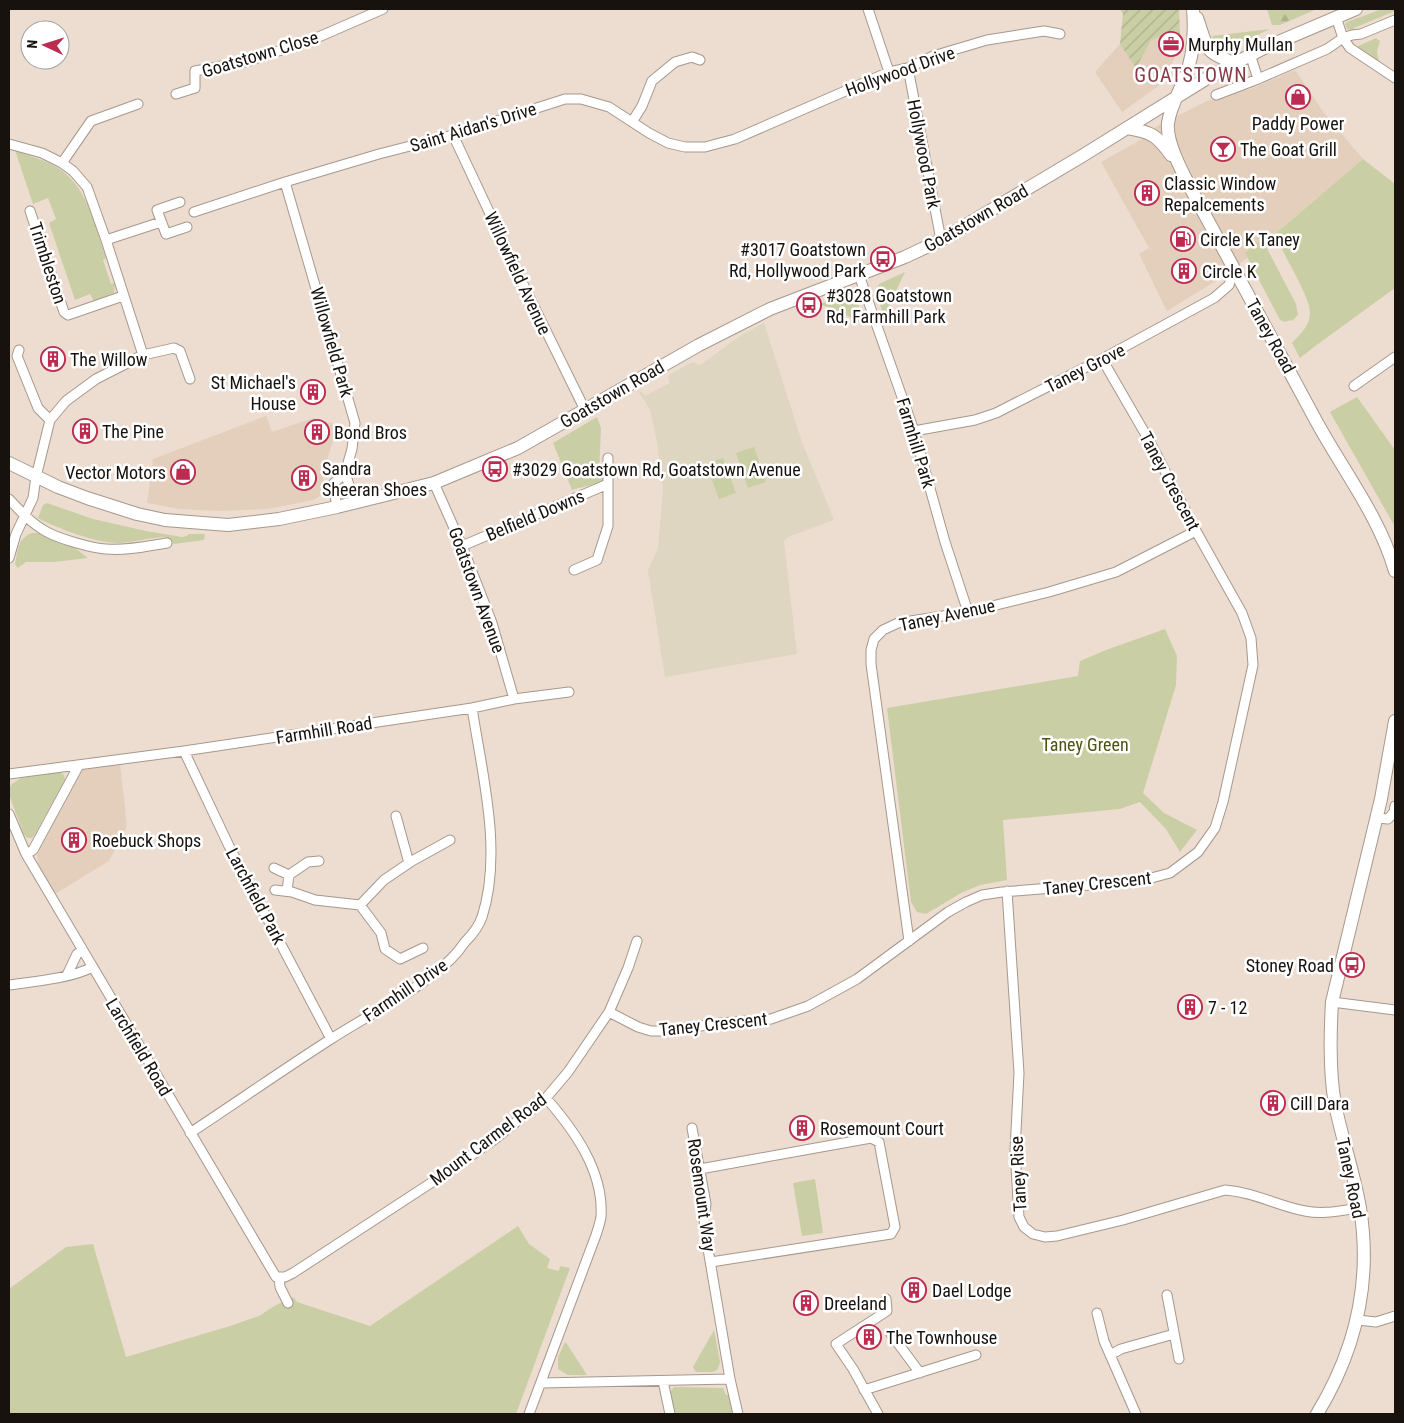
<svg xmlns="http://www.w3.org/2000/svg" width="1404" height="1423" viewBox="0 0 1404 1423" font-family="'Roboto Condensed',sans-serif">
	<defs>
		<pattern id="forest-firs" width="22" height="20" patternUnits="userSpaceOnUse" patternTransform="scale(1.25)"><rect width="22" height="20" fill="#cacea4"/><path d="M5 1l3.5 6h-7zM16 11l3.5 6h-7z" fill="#adb08c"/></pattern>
		<pattern id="garden-furrows" width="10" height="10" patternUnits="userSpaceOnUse" patternTransform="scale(1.25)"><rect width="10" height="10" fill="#cacea4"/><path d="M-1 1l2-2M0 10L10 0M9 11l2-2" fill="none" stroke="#adb08c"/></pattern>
	</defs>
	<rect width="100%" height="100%" fill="#ecddd0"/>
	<path fill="#e4cfbd" d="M1166,35L1180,36L1178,51L1164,80L1157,87L1122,112L1095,72L1120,44L1136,67L1152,39Z
		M1295,70L1324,113L1363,159L1229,273L1167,311L1139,254L1149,248L1101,162L1142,139L1157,126L1207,101L1253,88Z
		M266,416L272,432L313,418L338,425L323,473L324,489L322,495L313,500L268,509L218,511L179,509L147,503L153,459Z
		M120,763L127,826L120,840L109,861L55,894L38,864L37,856L40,847L81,771L86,768Z"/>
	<path fill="#ded6c0" d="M764,323L802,442L834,520L788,537L784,541L797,654L665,677L648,570L658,548L663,489L657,442L650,409L638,391L642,392L645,396L670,383L668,379L669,375L693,362L700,365L740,336Z"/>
	<path fill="#cacea4" d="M1382,9H1395V11L1354,28L1353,30L1347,29L1345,24L1347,22Z
		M1270,29L1238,44L1236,40L1232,42L1233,46C1222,50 1214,49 1212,36Z
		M1376,38L1380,41L1377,51L1379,62L1373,60L1354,48Z
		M15,150C29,156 45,160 58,168C88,187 95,227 106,258L103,260L111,284L115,283L114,293L94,301L90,294L75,300L49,223L56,219L48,198L33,204Z
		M1363,159L1395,184V288L1314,347L1300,358L1292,343C1300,334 1310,326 1310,313C1311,298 1282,253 1275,234Z
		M1262,239L1296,304L1298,315L1292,321L1291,320L1285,322L1280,320L1245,253Z
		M905,272L884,316L876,293L879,284Z
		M849,295C860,299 861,315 865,324L820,304L842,296Z
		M1357,397L1395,450V527L1330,412Z
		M597,417L601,428L599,473L604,476V480C598,484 581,487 572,490L553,443Z
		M754,447L766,482L748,488L736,453Z
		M723,458L736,493L719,499L706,464Z
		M47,503L93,519L146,531L182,537L187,536L188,534H205L204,540L174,544L170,539L163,537C149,538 134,542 120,543C99,544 56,528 38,518L43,505Z
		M32,533H38L63,544L75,548L88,558L54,562H26L18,568L15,565C18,550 17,539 32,533Z
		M1165,629L1177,656L1176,685L1143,793L1164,813L1197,830L1180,852L1166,829L1140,802L1120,809L1003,820L1007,880L980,885L961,893L926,914L917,912L911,902L887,708L1078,676L1080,661L1106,650Z
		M59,772L64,775L65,780L35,834L32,838H28L24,835L10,797L9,789L12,784L21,778Z
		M815,1179L823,1233L802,1236L793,1183Z
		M518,1226L529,1244L550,1259L547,1268L559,1271L560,1266L570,1268L516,1414H9V1289L66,1247L93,1244L126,1357L230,1326L259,1316L276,1305L293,1297L297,1302L370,1326Z
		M714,1330L720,1362L718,1369L713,1372H696L693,1367Z
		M565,1342L567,1344L587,1375H568L558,1369V1357Z
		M674,1387L723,1388L726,1395L730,1394L733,1414H675L669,1394Z"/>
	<path fill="url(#forest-firs)" d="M1267,9H1317L1280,25H1272Z"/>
	<path fill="url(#garden-furrows)" d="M1120,9H1179L1180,36L1166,35L1152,39L1136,68L1120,44L1123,14Z"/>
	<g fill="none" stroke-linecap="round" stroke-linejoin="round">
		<defs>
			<path id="street" d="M868,9L889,72
				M1336,17L1343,38L1350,48L1395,78
				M1250,54L1258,79
				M908,68L941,240
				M176,94L195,88V71L249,61L314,39L383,9
				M1216,95L1258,79L1327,49L1343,38L1352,35L1361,34L1395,20
				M632,122L642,106L652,81L675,62L692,57L700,60
				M453,135L523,284L585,410
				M9,144L42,153L62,163L73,171L87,187L106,240L143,355
				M62,163L91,121L138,104
				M285,182L355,423L352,449L345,473L355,503
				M180,202L157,210L166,234L187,227
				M30,211L64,312L68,315L123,296
				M194,212L285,182L379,154L453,135L565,99H581L609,107L649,133L668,143L685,147H705L735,139L889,72L908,68L933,56L987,40L1044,31L1060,34
				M106,240L161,222
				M859,275L914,431L945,542L968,612
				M19,350L17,356L38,408L50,420
				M1354,386L1395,357
				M914,431L975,420L996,413L1102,359L1214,298L1229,285L1234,268
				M434,483L462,546L492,623L514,699
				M9,499C20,511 32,524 47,532C60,539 91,548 106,549C126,551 148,546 167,543
				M337,507L333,484L345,473
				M462,546L608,484
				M9,558L16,534L33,498L36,477L50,420L66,401L96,379L143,355L174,348L180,351L190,379
				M574,570L597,560L608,526V458
				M184,751L229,846L331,1039
				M9,774L184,751L472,708L514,699L569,692
				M9,814L26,854L276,1277H285L293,1273L440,1177L495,1139L546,1098L568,1072L609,1012L628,968L637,941
				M396,816L409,863
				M1377,818L1388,819L1394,812L1395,806
				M26,854L33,850L79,765
				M274,868L289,875L287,891
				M289,875L308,862L319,861
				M275,890L292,892L315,900L360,905L384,880L412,861L450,840
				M1007,891L1019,1073L1015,1150L1019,1217L1024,1227L1033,1234L1045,1237L1057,1236L1123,1220L1225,1190C1254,1192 1278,1206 1305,1211C1324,1215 1342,1210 1360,1208
				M360,905L381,933L385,949L400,959L423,948
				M909,941L871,664V650L874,639L883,630L898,623L968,612L1049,592L1116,572L1196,531
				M67,975L77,954L82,951
				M9,985C30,982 74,978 92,967
				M1332,1002L1395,1010
				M609,1012L638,1027L651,1031H666L721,1023L771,1019L808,1006L857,979L948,912L966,902L982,895L1002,892L1140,881L1170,873L1198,852L1215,828L1223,802L1253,665L1251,638L1242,613L1196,531L1150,442L1102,359
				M692,1128L706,1204L704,1219L706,1237L730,1379L738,1414
				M190,1133C237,1102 284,1069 331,1039C371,1013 417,992 451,959C456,954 461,948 465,942C472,935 479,926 482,917C503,853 482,773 472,708
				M700,1169L871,1138L879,1142L895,1227L891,1234L711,1262
				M279,1277L280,1287L288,1303
				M1167,1295L1179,1359
				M1097,1313L1104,1341L1136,1414
				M1358,1320L1376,1322L1395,1316
				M891,1334L920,1373
				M1110,1355L1121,1349L1174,1334
				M663,1381L670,1414
				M541,1383L730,1379
				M864,1390L976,1355
				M529,1414L596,1235C598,1229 600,1223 601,1217C604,1171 574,1130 546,1098
				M878,1414L853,1369L836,1344L887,1311L886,1299"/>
			<path id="secondary" d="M1193,9C1195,33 1194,57 1184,80C1178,94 1170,108 1168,123C1166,143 1183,173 1192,191C1233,266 1273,342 1314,417C1341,468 1379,515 1395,571
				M1197,18C1208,48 1202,51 1234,63
				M1127,128C1151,132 1157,135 1171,155
				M9,463L58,487L87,498L137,514L165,520L228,525L279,519L337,507L434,483L518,448L699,345L770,309L905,257L941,240L1082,156L1209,77L1262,49L1356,9
				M1317,1414C1356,1350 1372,1282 1360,1208C1354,1173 1342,1139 1335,1104C1329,1071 1330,1036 1332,1002L1381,799L1395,721"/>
		</defs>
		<use href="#street" stroke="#a6988c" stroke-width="11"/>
		<use href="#secondary" stroke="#a6988c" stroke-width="14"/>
		<use href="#street" stroke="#fff" stroke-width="9"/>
		<use href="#secondary" stroke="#fff" stroke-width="12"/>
	</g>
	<defs>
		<symbol id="office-ring" viewBox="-11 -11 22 22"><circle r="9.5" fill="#fff" stroke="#bc2c51" stroke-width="1.5"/><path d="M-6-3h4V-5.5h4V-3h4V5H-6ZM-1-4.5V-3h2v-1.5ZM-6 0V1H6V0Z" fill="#bc2c51"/></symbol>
		<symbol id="shop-ring" viewBox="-11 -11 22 22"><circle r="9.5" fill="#fff" stroke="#bc2c51" stroke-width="1.5"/><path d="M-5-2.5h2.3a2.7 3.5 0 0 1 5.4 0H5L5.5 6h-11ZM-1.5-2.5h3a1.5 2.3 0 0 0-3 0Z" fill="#bc2c51"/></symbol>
		<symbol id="bar-ring" viewBox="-11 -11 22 22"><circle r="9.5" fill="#fff" stroke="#bc2c51" stroke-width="1.5"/><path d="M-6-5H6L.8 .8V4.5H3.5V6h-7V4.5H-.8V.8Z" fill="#bc2c51"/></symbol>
		<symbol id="building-ring" viewBox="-11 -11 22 22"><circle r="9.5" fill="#fff" stroke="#bc2c51" stroke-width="1.5"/><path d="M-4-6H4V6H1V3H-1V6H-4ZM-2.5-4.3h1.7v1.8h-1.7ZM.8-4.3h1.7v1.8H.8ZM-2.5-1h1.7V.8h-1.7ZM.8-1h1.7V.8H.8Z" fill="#bc2c51"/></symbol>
		<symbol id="fuel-ring" viewBox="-11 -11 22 22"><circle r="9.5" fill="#fff" stroke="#bc2c51" stroke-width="1.5"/><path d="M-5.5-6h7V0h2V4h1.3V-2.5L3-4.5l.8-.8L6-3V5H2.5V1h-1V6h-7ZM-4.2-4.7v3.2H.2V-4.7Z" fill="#bc2c51"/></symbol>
		<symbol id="bus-ring" viewBox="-11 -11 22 22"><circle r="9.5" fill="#fff" stroke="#bc2c51" stroke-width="1.5"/><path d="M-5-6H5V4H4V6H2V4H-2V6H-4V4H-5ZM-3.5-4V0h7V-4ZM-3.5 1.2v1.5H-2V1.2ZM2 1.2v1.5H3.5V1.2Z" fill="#bc2c51"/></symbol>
	</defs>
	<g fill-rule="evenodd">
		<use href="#office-ring" x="1157" y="30" width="28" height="28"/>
		<use href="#shop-ring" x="1284" y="83" width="28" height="28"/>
		<use href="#bar-ring" x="1209" y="135" width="28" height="28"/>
		<use href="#building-ring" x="1133" y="179" width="28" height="28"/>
		<use href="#fuel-ring" x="1169" y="225" width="28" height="28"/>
		<use href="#bus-ring" x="869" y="245" width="28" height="28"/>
		<use href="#building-ring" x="1170" y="257" width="28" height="28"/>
		<use href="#bus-ring" x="795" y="291" width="28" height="28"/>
		<use href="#building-ring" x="39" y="345" width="28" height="28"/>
		<use href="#building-ring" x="299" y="378" width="28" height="28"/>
		<use href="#building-ring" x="71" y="417" width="28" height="28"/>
		<use href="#building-ring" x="303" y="418" width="28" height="28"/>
		<use href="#bus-ring" x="481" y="455" width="28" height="28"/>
		<use href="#shop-ring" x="169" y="458" width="28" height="28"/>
		<use href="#building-ring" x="290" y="464" width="28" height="28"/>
		<use href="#building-ring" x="60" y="826" width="28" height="28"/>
		<use href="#bus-ring" x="1338" y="951" width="28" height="28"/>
		<use href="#building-ring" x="1176" y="993" width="28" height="28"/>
		<use href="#building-ring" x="1259" y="1089" width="28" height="28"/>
		<use href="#building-ring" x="788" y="1114" width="28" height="28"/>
		<use href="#building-ring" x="900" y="1276" width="28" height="28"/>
		<use href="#building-ring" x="792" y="1289" width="28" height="28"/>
		<use href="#building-ring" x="855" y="1323" width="28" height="28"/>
	</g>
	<g text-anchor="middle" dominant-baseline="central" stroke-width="5" stroke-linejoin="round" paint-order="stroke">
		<g font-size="18" fill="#17120d" stroke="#fff" text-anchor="start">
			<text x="1188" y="44">Murphy Mullan</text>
			<text x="1298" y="123" text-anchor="middle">Paddy Power</text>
			<text x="1240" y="149">The Goat Grill</text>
			<text x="1164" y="183">Classic Window<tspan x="1164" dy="21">Repalcements</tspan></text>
			<text x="1200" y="239">Circle K Taney</text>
			<text x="866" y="249" text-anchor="end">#3017 Goatstown<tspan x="866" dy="21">Rd, Hollywood Park</tspan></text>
			<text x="1202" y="271">Circle K</text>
			<text x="826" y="295">#3028 Goatstown<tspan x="826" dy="21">Rd, Farmhill Park</tspan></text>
			<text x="70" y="359">The Willow</text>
			<text x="296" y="382" text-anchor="end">St Michael's<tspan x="296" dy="21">House</tspan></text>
			<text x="102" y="431">The Pine</text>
			<text x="334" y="432">Bond Bros</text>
			<text x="322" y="468">Sandra<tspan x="322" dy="21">Sheeran Shoes</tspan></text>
			<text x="512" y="469">#3029 Goatstown Rd, Goatstown Avenue</text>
			<text x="166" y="472" text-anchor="end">Vector Motors</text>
			<text x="92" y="840">Roebuck Shops</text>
			<text x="1334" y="965" text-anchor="end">Stoney Road</text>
			<text x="1208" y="1007">7 - 12</text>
			<text x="1290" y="1103">Cill Dara</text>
			<text x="820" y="1128">Rosemount Court</text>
			<text x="932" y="1290">Dael Lodge</text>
			<text x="824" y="1303">Dreeland</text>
			<text x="886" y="1337">The Townhouse</text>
		</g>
		<g font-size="18" fill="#17120d" stroke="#fff">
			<text transform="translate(260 54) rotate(-17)">Goatstown Close</text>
			<text transform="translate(900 71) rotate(-20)">Hollywood Drive</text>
			<text transform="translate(473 127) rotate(-17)">Saint Aidan's Drive</text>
			<text transform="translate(924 154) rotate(79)">Hollywood Park</text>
			<text transform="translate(976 218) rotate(-30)">Goatstown Road</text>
			<text transform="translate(48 263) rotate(72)">Trimbleston</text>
			<text transform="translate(518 273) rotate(65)">Willowfield Avenue</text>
			<text transform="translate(1271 336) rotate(61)">Taney Road</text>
			<text transform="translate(332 342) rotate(74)">Willowfield Park</text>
			<text transform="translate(1085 368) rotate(-27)">Taney Grove</text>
			<text transform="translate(612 394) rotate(-30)">Goatstown Road</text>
			<text transform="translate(916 443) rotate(73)">Farmhill Park</text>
			<text transform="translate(1170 481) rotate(62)">Taney Crescent</text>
			<text transform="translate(535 515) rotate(-23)">Belfield Downs</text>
			<text transform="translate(477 590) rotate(70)">Goatstown Avenue</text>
			<text transform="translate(947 615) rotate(-12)">Taney Avenue</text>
			<text transform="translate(324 730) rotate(-9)">Farmhill Road</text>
			<text transform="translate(1097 883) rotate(-6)">Taney Crescent</text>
			<text transform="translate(256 896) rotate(62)">Larchfield Park</text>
			<text transform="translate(405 990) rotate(-34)">Farmhill Drive</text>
			<text transform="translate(713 1024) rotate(-6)">Taney Crescent</text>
			<text transform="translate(139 1047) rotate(59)">Larchfield Road</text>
			<text transform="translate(488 1139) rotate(-37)">Mount Carmel Road</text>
			<text transform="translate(1018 1174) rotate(-93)">Taney Rise</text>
			<text transform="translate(1351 1178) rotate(78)">Taney Road</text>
			<text transform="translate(702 1195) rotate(82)">Rosemount Way</text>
		</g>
		<g font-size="18" fill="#4f5213" stroke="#fff">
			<text x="1085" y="744">Taney Green</text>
		</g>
		<g font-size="20" letter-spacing="1" fill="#853c48" stroke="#fff">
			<text x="1191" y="75">GOATSTOWN</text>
		</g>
	</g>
	<rect width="1404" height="1423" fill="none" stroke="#17120d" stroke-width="20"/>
	<g transform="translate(45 45) rotate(274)"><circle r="24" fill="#ffffff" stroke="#a2a09e"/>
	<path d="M0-4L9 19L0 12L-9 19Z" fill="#bc2c51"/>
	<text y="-8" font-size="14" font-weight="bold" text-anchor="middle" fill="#17120d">N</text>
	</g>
</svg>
